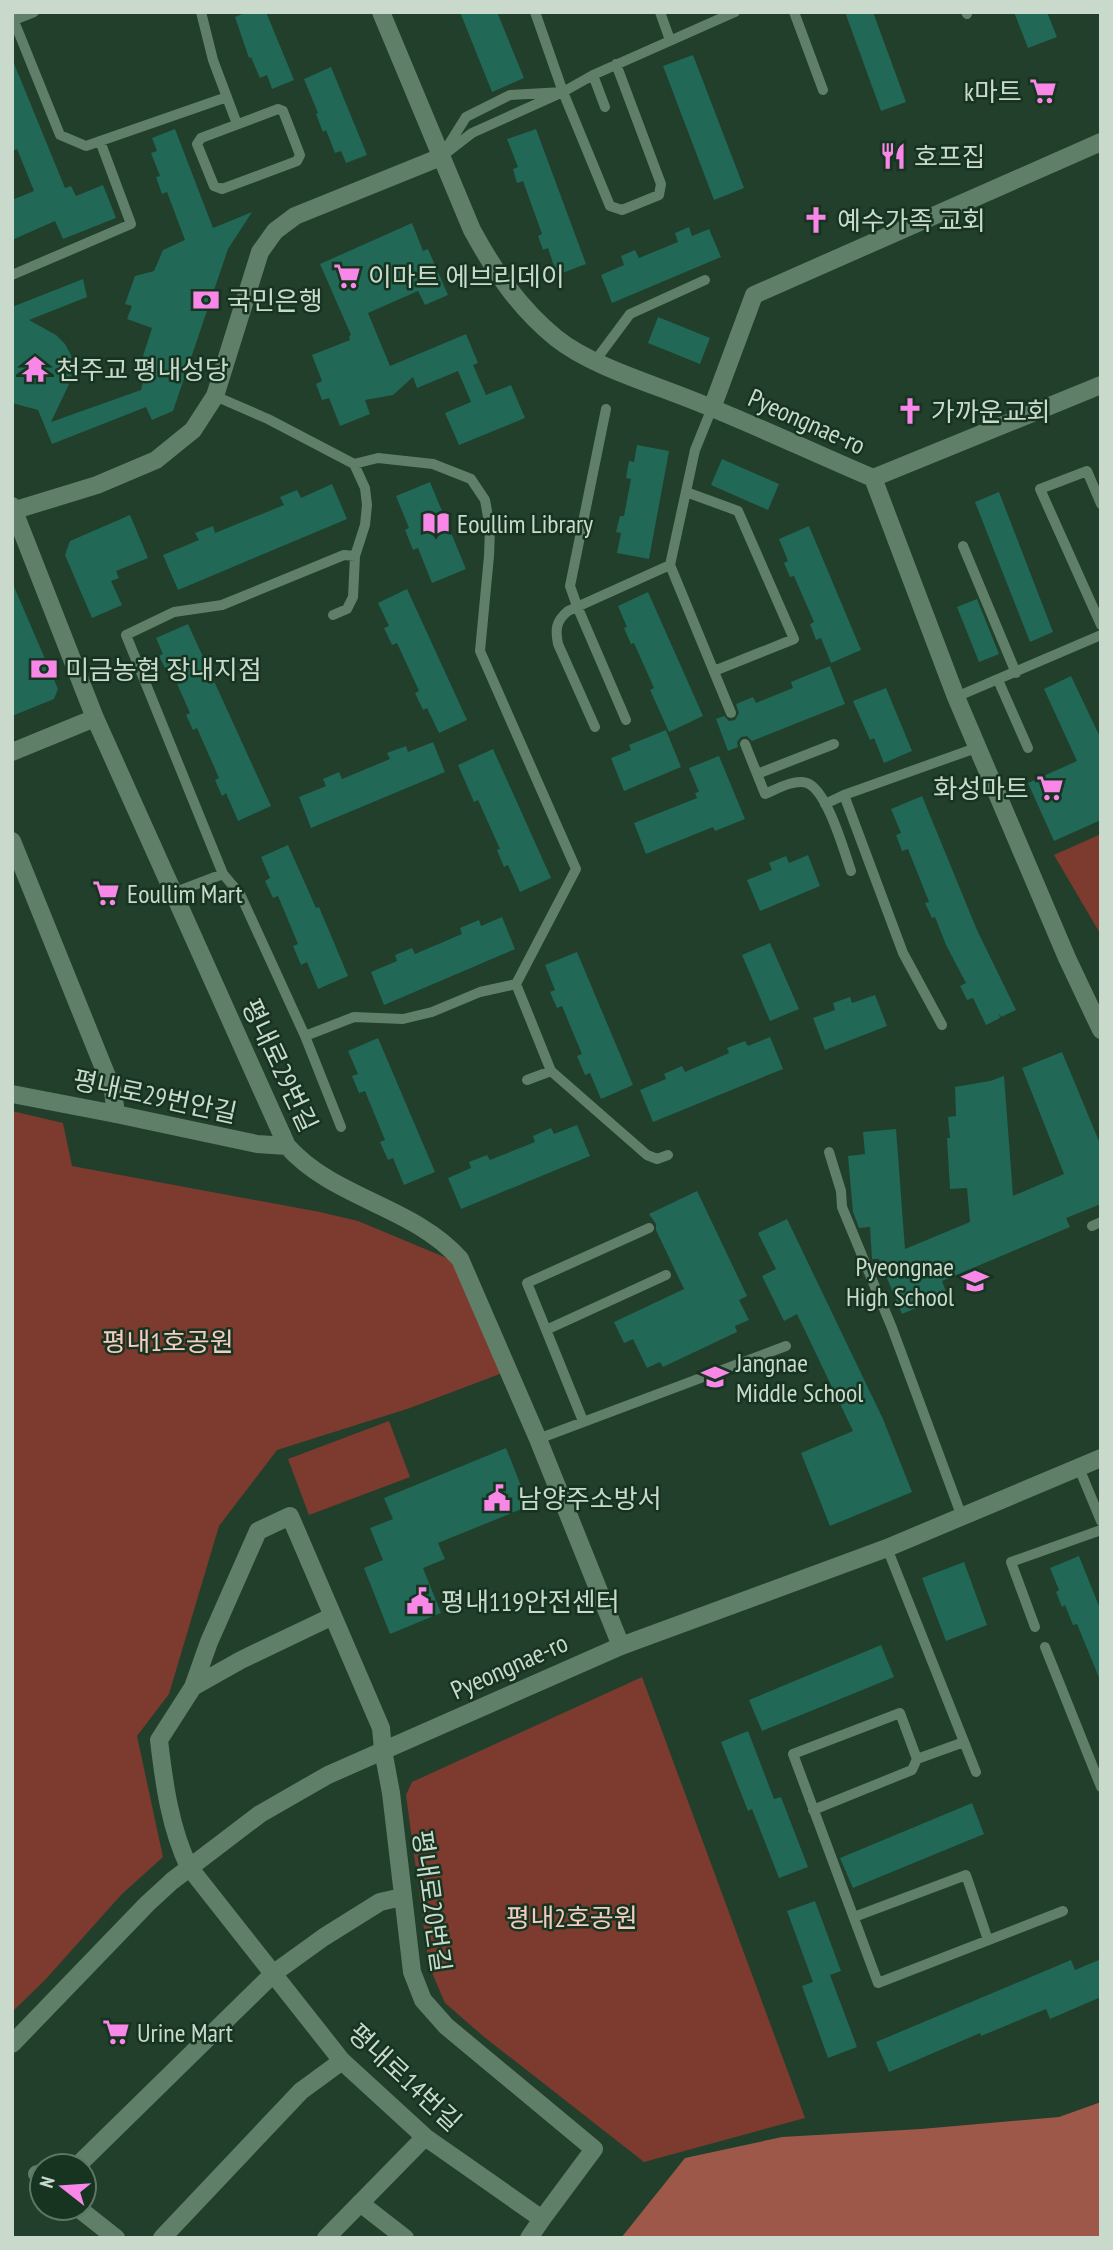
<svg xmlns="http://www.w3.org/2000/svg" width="1113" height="2250" viewBox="0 0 1113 2250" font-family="'PT Sans Narrow','Noto Sans KR',sans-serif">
	<rect width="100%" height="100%" fill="#213f2a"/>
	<path fill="#7c3b2e" d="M1101,834V935L1054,855Z
		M12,1111L63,1123L72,1166L320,1212L358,1221L454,1261L505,1372L410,1408L277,1450L219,1526L169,1694L137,1736L163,1857L121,1895L45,1980L12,2012Z
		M389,1421L410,1477L309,1515L288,1459Z
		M642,1677L805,2118L644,2162L483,2036L445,2003L429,1966L406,1795L412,1782Z"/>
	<path fill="#9d5849" d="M1101,2102V2238H621L685,2158L782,2137L921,2129L1059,2117Z"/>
	<path fill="#216856" d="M247,12H266L294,80L272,89L267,75L260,78L251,57L249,58L235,17Z
		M460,12H497L524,78L492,92Z
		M845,12H873L906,102L881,111Z
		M1014,12H1047L1057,37L1028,48Z
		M693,55L744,188L714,200L663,66Z
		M13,61L65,188L71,186L76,196L103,185L116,218L63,239L55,221L12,240V200L34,191L17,149L12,151Z
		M331,67L367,155L346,163L341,151L335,153L326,130L323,132L316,114L318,113L304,79Z
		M175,129L213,228L252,212L228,249L173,411L152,420L146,407L52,444L38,410L12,403V307L83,279L87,297L29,320L56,335L65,344L71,355L73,367L71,380L51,422L141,390L148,361L143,356L152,328L127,319L132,306L125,304L135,276L154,271L163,250L185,240L167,192L162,194L156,177L160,176L151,153L157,151L152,138Z
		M536,129L586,264L557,275L548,248L543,250L538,236L542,234L523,181L517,183L513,169L518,167L507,139Z
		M412,223L423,251L428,249L448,295L425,305L418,291L368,313L390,366L466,334L478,363L473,365L486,395L511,385L525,418L459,445L445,413L471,402L458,371L417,388L413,377L393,395L365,400L370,414L340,426L329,398L322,400L316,384L322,381L312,355L350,340L349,336L351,335L320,264Z
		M689,227L692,236L709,229L721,257L612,303L601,275L624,265L621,256L635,250L639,258L678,242L675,233Z
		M658,317L710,338L700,364L648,343Z
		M637,445L669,451L649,559L617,553L621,533L616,532L620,516H624L631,479L626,478L629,461L634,462Z
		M722,459L779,484L768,510L711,485Z
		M430,482L466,569L432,583L418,548L413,550L405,530L409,528L396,496Z
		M332,484L347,519L178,590L163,555L199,540L195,533L213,526L215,533L284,505L280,497L297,490L301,498Z
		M999,492L1053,632L1030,642L975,502Z
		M130,515L148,558L116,571L119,578L111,581L122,605L92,618L65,555L70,541Z
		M809,526L861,650L831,663L821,638L816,640L810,624L814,622L794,576L790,577L784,563L788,561L779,539Z
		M12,582L58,689L54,699L12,716Z
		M407,589L467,720L439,733L427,708L423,710L415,693L419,691L397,643L392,645L384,628L389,626L378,603Z
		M648,592L703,716L669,732L650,690L654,688L634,643L631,644L624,628L627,627L618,606Z
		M977,599L999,654L979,662L957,607Z
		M188,624L271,806L238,821L226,793L222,796L215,780L219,778L197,728L193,730L186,715L190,713L171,670L167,672L159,656L163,654L156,638Z
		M830,666L845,704L752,741L747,736L741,737L737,742L738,747L728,751L716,719L724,716L729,721L735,720L739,713L736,704L753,697L756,703L793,688L791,682Z
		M1071,676L1101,739V820L1054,841L1028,783L1077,761L1044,689Z
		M886,688L912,751L884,763L874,738L870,740L853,701Z
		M666,730L681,767L624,791L611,758L631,750L629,745Z
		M433,742L445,772L311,828L299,797L326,786L323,779L339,772L342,779L390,759L387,753L406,746L408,752Z
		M493,749L551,878L520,892L508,865L504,867L497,850L500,849L478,800L474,802L458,765Z
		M719,756L745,819L715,831L713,827L646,854L634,823L697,798L695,793L699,792L689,768Z
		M922,796L977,930L1016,1010L1001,1017L999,1013L1000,1018L986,1025L973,998L967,1000L960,986L966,983L946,945L935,917L932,918L925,903L929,902L908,849L902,851L896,835L901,833L891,809Z
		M288,845L316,908L319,907L348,976L318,989L307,962L301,965L293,946L298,944L278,896L273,898L265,881L270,878L261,857Z
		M808,855L820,886L760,911L747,880L772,870L769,863L786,856L789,863Z
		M502,917L515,949L384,1005L371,972L397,961L395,955L412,948L415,954L462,934L460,928L479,920L481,926Z
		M770,943L799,1009L770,1021L742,955Z
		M577,952L633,1085L601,1099L590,1073L585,1075L577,1056L582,1054L562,1006L557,1008L550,992L555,990L545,965Z
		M875,995L887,1026L825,1050L813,1018L835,1010L833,1003L850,997L852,1003Z
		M770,1037L783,1069L653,1122L640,1090L666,1079L664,1074L682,1066L685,1072L729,1053L727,1048L745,1041L748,1046Z
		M378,1038L435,1172L404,1185L393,1158L388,1160L380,1142L385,1140L365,1091L359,1093L352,1076L358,1074L348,1051Z
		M1062,1052L1101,1146V1204L1066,1218L1070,1227L942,1281L947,1295L902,1314L879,1259H872L870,1227L859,1228L853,1212L848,1156L865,1154L863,1132L896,1129L905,1249L970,1222L967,1188L950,1189L947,1138H950L948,1117L956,1116L955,1087L990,1081L1004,1076L1013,1196L1064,1174L1022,1068Z
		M577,1125L590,1156L461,1209L448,1178L471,1168L469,1162L487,1155L490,1160L535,1142L533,1136L551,1128L554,1134Z
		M697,1191L747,1296L739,1300L749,1320L735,1326L737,1332L663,1367L660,1362L647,1368L633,1339L624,1343L614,1322L684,1289L656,1230V1224L649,1214Z
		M787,1219L883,1419L912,1492L830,1526L801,1453L853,1431L797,1314L784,1321L762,1276L776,1269L758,1233Z
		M506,1448L529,1506L438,1543L445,1559L423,1568L441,1613L390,1634L364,1568L383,1560L370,1528L393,1519L384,1498Z
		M1079,1556L1101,1611L1100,1680L1077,1624L1073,1625L1065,1605L1062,1607L1056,1592L1059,1590L1050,1568Z
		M964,1562L987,1625L946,1641L922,1578Z
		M881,1645L894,1677L762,1731L749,1700Z
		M748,1731L774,1799L781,1797L808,1867L779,1878L752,1809L748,1811L721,1742Z
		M972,1803L984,1834L853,1888L840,1858Z
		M815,1901L841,1971L830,1975L857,2047L828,2058L802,1986L813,1982L787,1911Z
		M1101,1959V1997L1050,2019L1046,2009L981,2036L980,2033L889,2072L876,2042L1071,1960L1075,1970Z"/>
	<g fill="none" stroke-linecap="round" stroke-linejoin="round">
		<path stroke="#5f7f68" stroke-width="10" d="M201,12L213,60L237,124
			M535,12L563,92L610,206L622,210L659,195L661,184L616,64
			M660,12L670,40
			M794,12L823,90
			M966,12L967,14
			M12,16L60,135L86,146L227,97
			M14,20L34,12
			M593,75L605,107
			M563,92L472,133L441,157L466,117L510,95Z
			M563,92L593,75L735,12
			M278,109L283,111L300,155L297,161L222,189L214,186L197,144L201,138Z
			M12,275L131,224L100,141
			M595,361L630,314L705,280
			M215,396L268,419L354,464L378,458L433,464L471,479L485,500L490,528L489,556L480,651L576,869L516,984L551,1071L647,1155L657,1159L668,1155
			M712,408L695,450L670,565L731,713
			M606,409L570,586L577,606L626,720
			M686,492L738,511L794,639L714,671
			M1101,504L1087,471L1040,489L1101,625
			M963,546L1016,673
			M333,615L347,609L353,597L355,556L365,525L367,505L365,488L354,464
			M998,680L1028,748
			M956,697L1101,635
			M595,727L558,644C555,629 556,621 568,611L670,565
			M745,744L765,794C777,789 794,779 807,783C827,790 844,851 851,871
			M757,774L834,744
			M844,795L903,953L942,1025
			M825,804L844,795L976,748
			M173,893L223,874
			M305,1036L354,1017L403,1019L432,1012L480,992L516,984
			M527,1080L551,1071
			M341,1127L305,1036L240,894L223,874L126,635L174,612L222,605L344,555L355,556
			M829,1152L841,1191L842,1207L892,1328L962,1517
			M1092,1226L1101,1222
			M546,1330L666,1275
			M583,1421L527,1283L649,1228
			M538,1439L786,1346
			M1079,1468L1101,1521
			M887,1548L976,1772
			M1035,1627L1011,1562L1101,1530
			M1045,1647L1101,1787
			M917,1759L964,1742
			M813,1810L912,1770L917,1759L900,1713L793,1754L878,1983L1063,1911
			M854,1917L966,1875L988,1940"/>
		<path stroke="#5f7f68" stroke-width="18" d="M712,408L754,295L1101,142
			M12,506L95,718L287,1146C334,1199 413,1206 460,1259L538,1439L621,1646
			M12,752L95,718
			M12,841L113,1091L116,1114
			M12,1094L116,1114L257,1144L287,1146
			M193,1687L241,1660L333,1616
			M77,2166L274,1973L324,1937L380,1902L402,1897
			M37,2174L42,2179
			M360,2203L405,2238
			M78,2208L116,2238
			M162,2238L301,2091L342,2061
			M326,2238L425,2137
			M529,2238L542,2219L425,2137L342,2061L189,1867C170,1828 164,1783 159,1740L193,1687L209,1642L258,1531L290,1516L381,1728L383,1750L391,1793L412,1972L423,2000L446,2026L594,2149L542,2219"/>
		<path stroke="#5f7f68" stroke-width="18" d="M381,12L472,230C495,272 519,308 556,338C591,366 650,383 692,400C753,424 812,452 873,478L956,697L1067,958L1101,1030
			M873,478L1101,385
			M12,511L97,485L156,460L193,430L215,396L260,252L275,231L295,216L441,157
			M12,2044L147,1904L172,1881L260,1814L328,1775L621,1646L887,1548L1101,1458"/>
	</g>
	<defs>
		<symbol id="supermarket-bare" viewBox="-9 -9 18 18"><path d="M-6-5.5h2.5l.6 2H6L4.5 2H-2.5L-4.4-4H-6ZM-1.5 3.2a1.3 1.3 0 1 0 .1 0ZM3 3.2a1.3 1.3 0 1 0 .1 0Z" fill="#f987e8" stroke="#163420" stroke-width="2.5" paint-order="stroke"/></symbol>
		<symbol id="restaurant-bare" viewBox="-9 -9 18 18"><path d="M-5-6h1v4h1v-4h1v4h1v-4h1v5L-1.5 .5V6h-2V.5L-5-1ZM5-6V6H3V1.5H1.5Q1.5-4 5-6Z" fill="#f987e8" stroke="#163420" stroke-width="2.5" paint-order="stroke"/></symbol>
		<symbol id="church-bare" viewBox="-9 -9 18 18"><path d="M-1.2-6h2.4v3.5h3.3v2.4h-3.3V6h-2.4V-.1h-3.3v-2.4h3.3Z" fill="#f987e8" stroke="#163420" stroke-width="2.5" paint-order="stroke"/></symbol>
		<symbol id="bank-bare" viewBox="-9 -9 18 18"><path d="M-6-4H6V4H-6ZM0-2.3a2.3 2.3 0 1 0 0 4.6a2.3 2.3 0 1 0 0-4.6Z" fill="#f987e8" stroke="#163420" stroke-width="2.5" paint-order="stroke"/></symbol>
		<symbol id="temple-bare" viewBox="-9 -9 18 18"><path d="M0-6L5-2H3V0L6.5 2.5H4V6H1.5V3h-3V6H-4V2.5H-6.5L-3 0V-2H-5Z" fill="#f987e8" stroke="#163420" stroke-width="2.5" paint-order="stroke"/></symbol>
		<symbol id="library-bare" viewBox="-9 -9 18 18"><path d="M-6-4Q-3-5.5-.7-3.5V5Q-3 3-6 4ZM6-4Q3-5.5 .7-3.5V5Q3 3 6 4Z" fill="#f987e8" stroke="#163420" stroke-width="2.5" paint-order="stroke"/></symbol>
		<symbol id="school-bare" viewBox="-9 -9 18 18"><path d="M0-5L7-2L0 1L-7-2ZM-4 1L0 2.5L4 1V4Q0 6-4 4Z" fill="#f987e8" stroke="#163420" stroke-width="2.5" paint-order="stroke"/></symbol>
		<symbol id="civic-bare" viewBox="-9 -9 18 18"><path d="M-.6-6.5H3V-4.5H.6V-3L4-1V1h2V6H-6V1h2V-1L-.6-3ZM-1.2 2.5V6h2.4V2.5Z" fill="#f987e8" stroke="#163420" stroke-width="2.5" paint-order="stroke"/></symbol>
	</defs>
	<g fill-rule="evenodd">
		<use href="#supermarket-bare" x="1024" y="72" width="38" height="38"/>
		<use href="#restaurant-bare" x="874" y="137" width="38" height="38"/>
		<use href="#church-bare" x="797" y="201" width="38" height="38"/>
		<use href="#supermarket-bare" x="328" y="257" width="38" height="38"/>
		<use href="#bank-bare" x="187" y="281" width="38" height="38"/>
		<use href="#temple-bare" x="16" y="350" width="38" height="38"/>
		<use href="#church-bare" x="891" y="392" width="38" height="38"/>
		<use href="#library-bare" x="417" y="504" width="38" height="38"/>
		<use href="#bank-bare" x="25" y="650" width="38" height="38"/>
		<use href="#supermarket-bare" x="1031" y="769" width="38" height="38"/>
		<use href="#supermarket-bare" x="87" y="874" width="38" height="38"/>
		<use href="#school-bare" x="956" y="1262" width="38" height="38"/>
		<use href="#school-bare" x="696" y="1358" width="38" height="38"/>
		<use href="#civic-bare" x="478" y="1479" width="38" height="38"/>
		<use href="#civic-bare" x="401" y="1582" width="38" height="38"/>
		<use href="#supermarket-bare" x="97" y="2013" width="38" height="38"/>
	</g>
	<g text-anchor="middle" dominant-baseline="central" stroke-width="5" stroke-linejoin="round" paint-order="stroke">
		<g font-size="26" fill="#c9dacd" stroke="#163420" text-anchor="start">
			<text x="1022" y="91" text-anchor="end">k마트</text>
			<text x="914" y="156">호프집</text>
			<text x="837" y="220">예수가족 교회</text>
			<text x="368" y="276">이마트 에브리데이</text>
			<text x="227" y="300">국민은행</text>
			<text x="56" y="369">천주교 평내성당</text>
			<text x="931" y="411">가까운교회</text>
			<text x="457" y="523">Eoullim Library</text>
			<text x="65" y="669">미금농협 장내지점</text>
			<text x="1029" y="788" text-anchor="end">화성마트</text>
			<text x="127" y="893">Eoullim Mart</text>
			<text x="954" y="1266" text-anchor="end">Pyeongnae<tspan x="954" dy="30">High School</tspan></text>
			<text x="736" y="1362">Jangnae<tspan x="736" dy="30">Middle School</tspan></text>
			<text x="518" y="1498">남양주소방서</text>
			<text x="441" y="1601">평내119안전센터</text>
			<text x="137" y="2032">Urine Mart</text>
		</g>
		<g font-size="26" fill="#c9dacd" stroke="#163420">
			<text transform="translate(807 421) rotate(24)">Pyeongnae-ro</text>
			<text transform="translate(280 1065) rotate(65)">평내로29번길</text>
			<text transform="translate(155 1096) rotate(12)">평내로29번안길</text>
			<text transform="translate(509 1666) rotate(-24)">Pyeongnae-ro</text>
			<text transform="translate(432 1901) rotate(82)">평내로20번길</text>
			<text transform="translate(405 2077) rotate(43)">평내로14번길</text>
		</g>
		<g font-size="26" fill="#f5cbc2" stroke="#163420">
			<text x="168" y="1341">평내1호공원</text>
			<text x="572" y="1917">평내2호공원</text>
		</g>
	</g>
	<rect width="1113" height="2250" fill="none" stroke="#c9dacd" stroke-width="28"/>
	<g transform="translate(63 2187) rotate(287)"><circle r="33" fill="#163420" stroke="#5e7665" stroke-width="2"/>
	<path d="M0-5L12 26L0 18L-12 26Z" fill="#f987e8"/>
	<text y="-10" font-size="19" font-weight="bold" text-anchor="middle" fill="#c9dacd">N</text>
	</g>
</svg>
